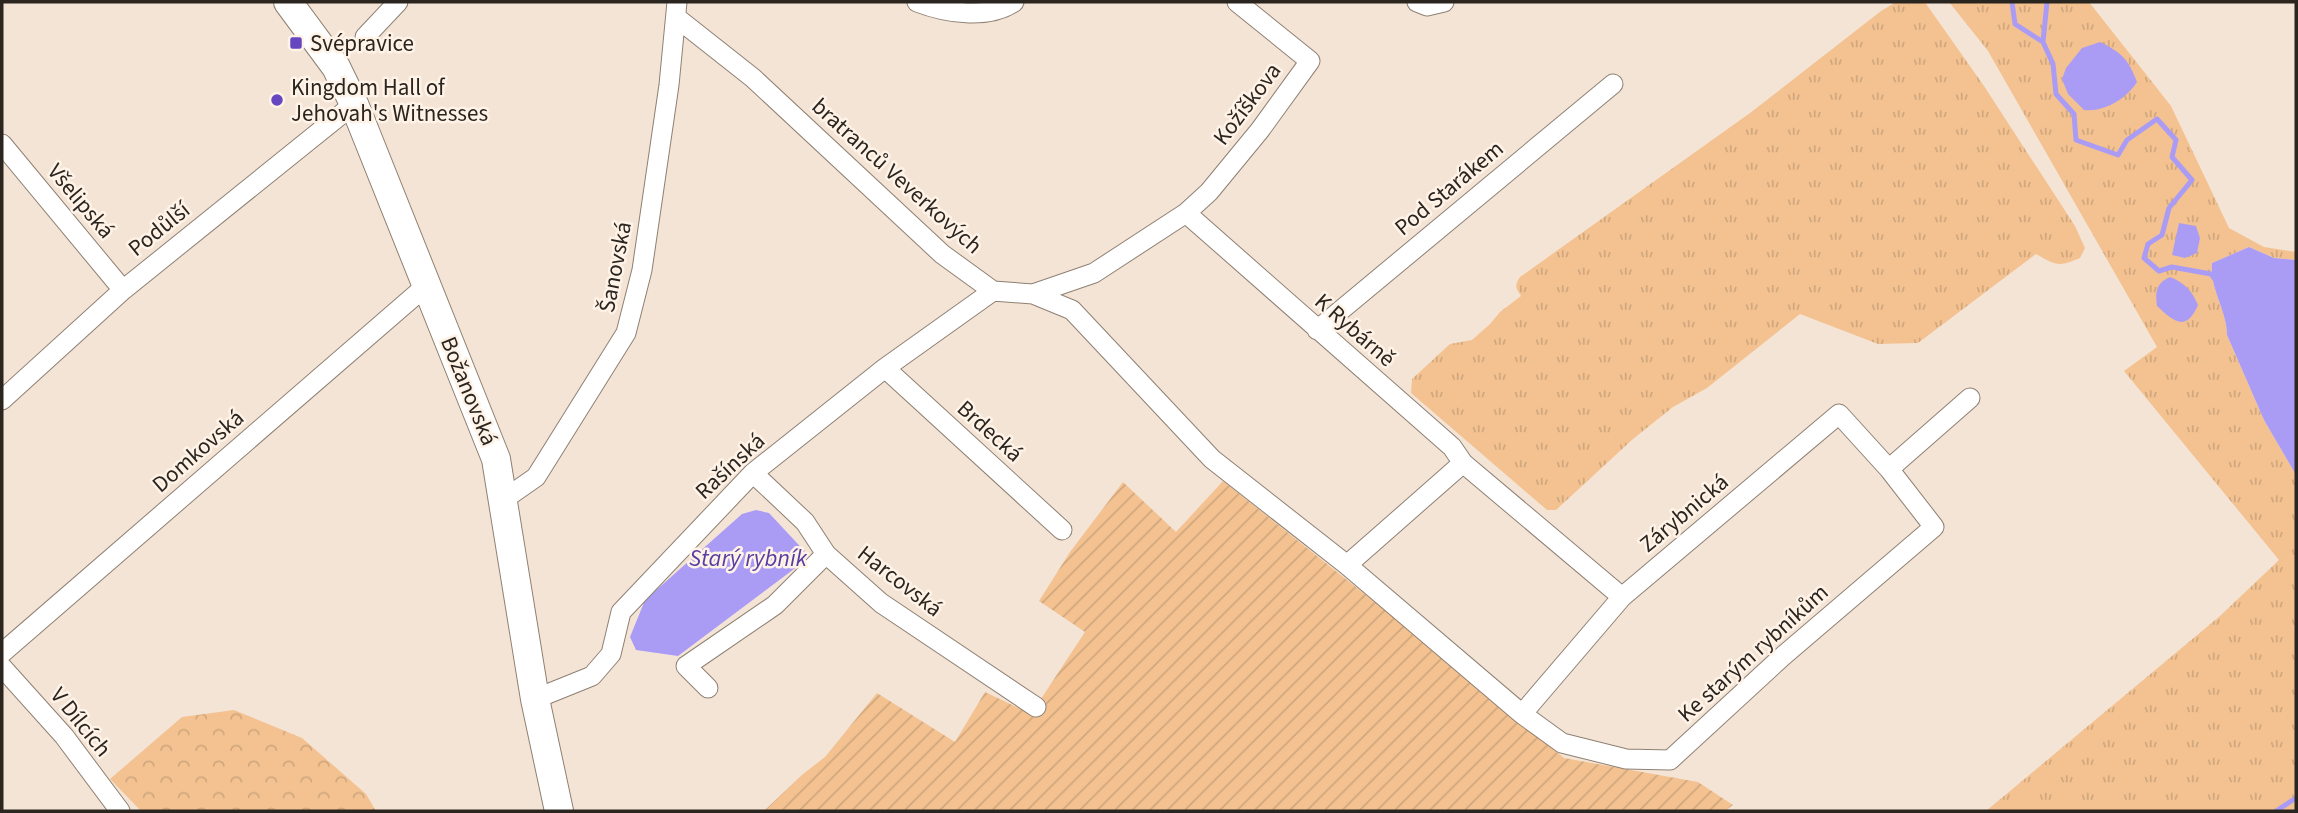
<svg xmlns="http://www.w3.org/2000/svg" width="2298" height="813" viewBox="0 0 2298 813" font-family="'Source Sans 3',sans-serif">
	<defs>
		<pattern id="grass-tufts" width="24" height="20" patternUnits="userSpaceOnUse" patternTransform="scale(1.75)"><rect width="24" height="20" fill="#f4c291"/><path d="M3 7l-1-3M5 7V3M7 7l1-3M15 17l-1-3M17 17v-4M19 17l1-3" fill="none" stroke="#d1a77d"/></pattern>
		<pattern id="forest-crowns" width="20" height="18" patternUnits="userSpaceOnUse" patternTransform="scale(1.75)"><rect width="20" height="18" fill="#f4c291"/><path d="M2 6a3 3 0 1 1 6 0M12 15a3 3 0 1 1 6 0" fill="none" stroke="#d1a77d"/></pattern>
		<pattern id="garden-furrows" width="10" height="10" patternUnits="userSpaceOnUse" patternTransform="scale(1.75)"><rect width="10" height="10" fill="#f4c291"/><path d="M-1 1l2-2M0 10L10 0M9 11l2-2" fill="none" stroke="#d1a77d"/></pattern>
	</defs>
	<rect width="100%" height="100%" fill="#f4e4d6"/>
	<path fill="url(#grass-tufts)" d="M1896,2H1925L1929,8L1984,86L2075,226L2085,248L2080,258C2058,267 2057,266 2036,254L1918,343L1878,344L1800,314L1707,388L1673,407L1633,439L1556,510H1547L1411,393L1412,379L1450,344L1472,340L1490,324L1500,312L1521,296C1516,288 1514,286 1520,277L1750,113L1881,11Z
		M1949,2H2089L2171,106L2229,228L2264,247L2296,252V260L2274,258L2249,247L2212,263C2209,288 2227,310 2227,335L2264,420L2296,475V811H1986L2220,616L2279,560L2124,371L2157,347L1988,51Z"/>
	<path fill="url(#forest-crowns)" d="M234,710L302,738L366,794L376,811H141L110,779L182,717Z"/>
	<path fill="url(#garden-furrows)" d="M1223,481L1421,639L1564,758L1698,782L1733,805L1725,811H764L803,774L825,757L877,693L955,742L985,692L1031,714L1085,632L1039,601L1070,552L1123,482L1176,532Z"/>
	<path fill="#aa9cf5" d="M2100,42C2121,52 2129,60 2137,82C2126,99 2105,112 2084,110L2068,94L2062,79L2066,68L2082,48Z
		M2179,223L2196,226L2200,238L2197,253L2185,258L2172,255Z
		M2249,247L2274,258L2296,260V475L2264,420L2227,335C2227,310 2209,288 2212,263Z
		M2170,277C2185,283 2192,291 2198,305C2186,333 2173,321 2157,306C2155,292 2156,283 2170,277Z
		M756,510L769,513L810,557L678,656L636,650L630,637L645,600L742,514Z"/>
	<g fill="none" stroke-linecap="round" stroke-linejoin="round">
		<path stroke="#aa9cf5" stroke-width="5" d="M2012,2L2015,24L2043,42L2053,64L2056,94L2074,114L2076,140L2118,155L2127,140L2157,119L2176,140L2172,157L2192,180L2169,208L2162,235L2148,244L2144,258L2159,271L2172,267L2211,274L2214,278
			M2043,42L2047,2
			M2276,811L2296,798"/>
		<defs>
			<path id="street" d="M917,2C946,13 987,20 1014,2
				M1417,2L1427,6L1444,2
				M677,18L753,78L942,254L993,291L1033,294L1072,310L1212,459L1347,565L1522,714L1562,743L1626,759L1670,760L1783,656L1934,527L1889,469L1839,414L1622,597L1522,714
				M365,37L398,2
				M2,144L123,290
				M1186,213L1452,447L1463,463L1622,597
				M1033,294L1094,273L1186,213L1209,192L1260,130L1310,61L1237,2
				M1317,330L1613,84
				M885,368L1062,530
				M2,400L123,290L354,104
				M1889,469L1970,398
				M753,473L805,522L826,554L881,603L1036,707
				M503,500L536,477L626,333L642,270L669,85L677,2
				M1347,565L1463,463
				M2,653L427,285
				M2,667L64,736L120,811
				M708,688L686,666L775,605L826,554
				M535,699L592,676L611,654L621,612L753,473L885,368L993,291"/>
			<path id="secondary" d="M288,2L336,67L354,104L496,459L535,699L559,811"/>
		</defs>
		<use href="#street" stroke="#8e8073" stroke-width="21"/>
		<use href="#secondary" stroke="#8e8073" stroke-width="30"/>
		<use href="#street" stroke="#fff" stroke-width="19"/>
		<use href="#secondary" stroke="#fff" stroke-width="28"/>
	</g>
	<g fill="#6647c0" stroke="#fff2e6" stroke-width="2.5">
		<rect x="289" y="36" width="14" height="14" rx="3.5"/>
		<circle cx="277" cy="100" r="7"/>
	</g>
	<g text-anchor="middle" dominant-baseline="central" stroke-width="5" stroke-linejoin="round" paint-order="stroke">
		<g font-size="23" fill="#2a251f" stroke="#fff2e6" text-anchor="start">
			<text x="310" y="43">Svépravice</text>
			<text x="291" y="87">Kingdom Hall of<tspan x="291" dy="26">Jehovah's Witnesses</tspan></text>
		</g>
		<g font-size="23" fill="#2a251f" stroke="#fff2e6">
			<text transform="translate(1247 104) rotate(-53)">Kožíškova</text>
			<text transform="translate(897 176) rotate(42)">bratranců Veverkových</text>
			<text transform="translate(1449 188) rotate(-40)">Pod Starákem</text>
			<text transform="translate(81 201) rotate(50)">Všelipská</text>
			<text transform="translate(159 229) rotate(-39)">Podůlší</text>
			<text transform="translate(615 267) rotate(-79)">Šanovská</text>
			<text transform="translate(1355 330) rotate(41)">K Rybárně</text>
			<text transform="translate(469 391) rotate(68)">Božanovská</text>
			<text transform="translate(990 431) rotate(42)">Brdecká</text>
			<text transform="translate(198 451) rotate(-41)">Domkovská</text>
			<text transform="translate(730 466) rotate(-43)">Rašínská</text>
			<text transform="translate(1684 513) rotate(-40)">Zárybnická</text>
			<text transform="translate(900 581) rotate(38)">Harcovská</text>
			<text transform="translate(1753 653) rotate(-42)">Ke starým rybníkům</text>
			<text transform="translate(81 722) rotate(51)">V Dílcích</text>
		</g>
		<g font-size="24" font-style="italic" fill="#573ea4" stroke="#fff2e6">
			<text x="748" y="558">Starý rybník</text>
		</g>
	</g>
	<rect width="2298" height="813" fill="none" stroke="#2a251f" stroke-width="7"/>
</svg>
